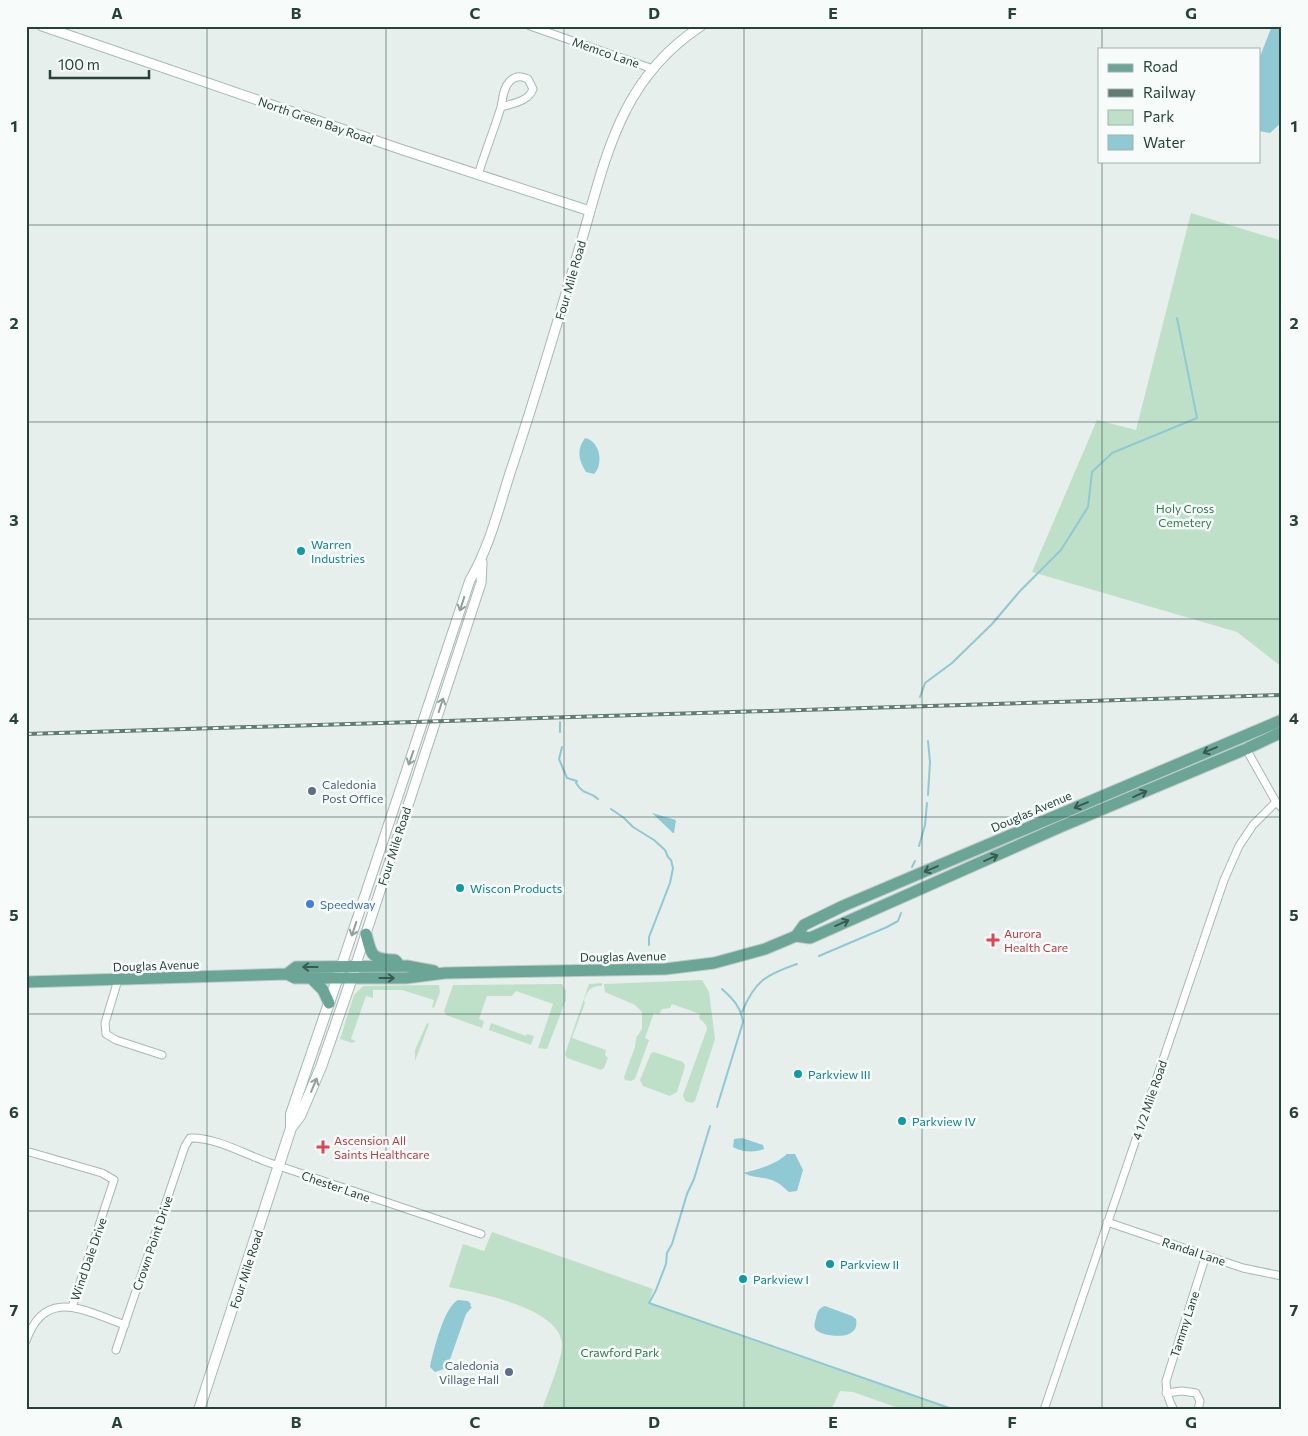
<svg xmlns="http://www.w3.org/2000/svg" width="1308" height="1436" viewBox="0 0 1308 1436" font-family="Commissioner,sans-serif">
	<rect width="100%" height="100%" fill="#e6efeb"/>
	<path fill="#bfe0c8" d="M1191,213L1282,241V667L1237,632L1032,572L1097,420L1136,430Z
		M702,980L709,992L715,1039L695,1101L692,1103L685,1101L683,1095L707,1029L706,1025L699,1018L700,1014L672,1004L670,1008L662,1009L659,1014L654,1013L645,1038L649,1040L635,1079L631,1081L625,1080L624,1077L635,1047L636,1038L642,1029V1012L635,1005L605,992L604,984Z
		M602,983V986C591,985 587,991 584,1000L585,1003L572,1038L606,1050L605,1055L608,1058L604,1068L601,1070L567,1058L565,1054L589,984Z
		M562,984L566,991V1000L547,1049L538,1048L553,1004L516,991L512,996H487L479,1019L484,1021L482,1028L446,1015L444,1011L453,985Z
		M439,985L440,992L434,1008L432,1007L434,1000L402,990H373V998L366,996L351,1039L356,1041L352,1043L340,1039L354,995L363,986Z
		M427,1023L429,1024L415,1061V1050Z
		M491,1023L526,1036L527,1034L534,1036L531,1045L489,1030Z
		M654,1052L683,1062L685,1066L677,1092L670,1096L643,1086L640,1080L651,1053Z
		M492,1232L653,1289L649,1303L955,1410H904L853,1392L840,1391L831,1410H542C547,1394 563,1358 562,1343C558,1307 478,1293 449,1287L463,1244L484,1251Z"/>
	<path fill="#8ec9d4" d="M1272,26H1282V122L1270,133L1259,131V59Z
		M585,438C600,441 604,464 594,474L586,472C579,461 576,450 585,438Z
		M652,813L676,820L674,833H673Z
		M742,1138L763,1145L764,1149C755,1153 741,1152 733,1147L734,1139Z
		M787,1154H795L803,1170L797,1191L789,1192C785,1189 781,1184 776,1182C766,1176 754,1179 744,1173C759,1169 775,1165 787,1154Z
		M458,1300L468,1301L471,1304L470,1306L472,1307L466,1314L447,1368L435,1372L430,1367C433,1352 444,1307 458,1300Z
		M825,1306L852,1316L856,1319C861,1343 821,1336 816,1330C813,1326 815,1322 816,1318C817,1312 819,1308 825,1306Z"/>
	<g fill="none" stroke-linecap="round" stroke-linejoin="round">
		<path stroke="#8ec9d4" stroke-width="2" d="M920,697L925,683L952,663L992,624L1020,591L1061,550L1088,507L1092,472L1112,453L1197,418L1177,318
			M560,722V732
			M562,747L559,759L567,778L577,781L576,783C585,797 589,790 598,799
			M928,795L930,762L928,741
			M611,809L624,818L633,827L654,840L665,850L668,857L671,860L673,868L670,883L649,937V945
			M919,846L925,825L927,803
			M912,867L915,861
			M819,956L887,927L898,921L901,913
			M742,1012C755,981 765,975 797,964
			M717,1107L743,1022C741,1007 733,999 722,989
			M710,1126L694,1179L687,1194L672,1244L667,1253L666,1264L656,1290L649,1303L955,1410"/>
		<defs>
			<path id="minor" d="M530,26L653,69
				M478,175C485,152 494,130 501,107C503,98 503,88 510,81C516,75 522,76 528,79L533,89C528,102 513,103 501,107
				M1245,747L1276,802L1282,808
				M118,980L105,1023L106,1034L116,1040L162,1055
				M26,1151L102,1173L114,1180L72,1307
				M1107,1222L1243,1268L1282,1276
				M26,1341C45,1286 85,1311 125,1325
				M116,1350L185,1146L190,1138C216,1137 246,1155 270,1163C341,1187 411,1211 481,1234
				M1166,1393L1182,1391L1196,1393L1200,1401L1198,1410
				M1044,1410L1224,880L1239,846L1253,825L1276,802
				M1174,1410C1168,1400 1166,1392 1166,1381L1206,1255"/>
			<path id="tertiary" d="M42,26L400,149L590,211
				M341,967L470,580C490,546 499,507 511,470C536,396 558,321 580,246C606,158 619,80 701,26
				M355,967L481,583L482,562"/>
			<path id="secondary" d="M291,1128L300,1116L321,1067L354,972
				M199,1410L291,1128V1114L340,971"/>
			<path id="primary" d="M366,934C372,955 370,959 395,960L397,962
				M796,936L804,925L843,906L1282,720
				M287,974L296,967L407,966L434,971
				M311,978L323,990L329,1003
				M26,982L287,974L295,978H406L445,973L665,969L714,963L765,949L796,936L810,938L1060,827L1246,749L1282,732"/>
		</defs>
		<use href="#minor" stroke="#a8b8b2" stroke-width="9"/>
		<use href="#tertiary" stroke="#a8b8b2" stroke-width="11"/>
		<use href="#secondary" stroke="#a4bbb3" stroke-width="12"/>
		<use href="#primary" stroke="#c2cac8" stroke-width="13"/>
		<use href="#minor" stroke="#fff" stroke-width="7"/>
		<use href="#tertiary" stroke="#fff" stroke-width="9"/>
		<use href="#secondary" stroke="#fff" stroke-width="10"/>
		<use href="#primary" stroke="#6aa596" stroke-width="11"/>
		<defs>
			<path id="rail" d="M26,734L1282,695"/>
		</defs>
		<use href="#rail" stroke="#5f7d75" stroke-width="4"/>
		<use href="#rail" stroke="#f7fbf9" stroke-width="2" stroke-dasharray="5.5" stroke-linecap="butt"/>
	</g>
	<defs><path id="oneway-shaft" d="M-6 0H5M1.5-3L5.5 0L1.5 3" fill="none" stroke-width="1.6" stroke-linecap="round" stroke-linejoin="round" transform="scale(1.25)"/></defs>
	<g stroke="#92a09c">
		<use href="#oneway-shaft" transform="translate(462 604) rotate(108)"/>
		<use href="#oneway-shaft" transform="translate(441 705) rotate(-72)"/>
		<use href="#oneway-shaft" transform="translate(411 758) rotate(109)"/>
		<use href="#oneway-shaft" transform="translate(354 929) rotate(108)"/>
		<use href="#oneway-shaft" transform="translate(314 1085) rotate(-67)"/>
	</g>
	<g stroke="#365b51">
		<use href="#oneway-shaft" transform="translate(1210 750) rotate(157)"/>
		<use href="#oneway-shaft" transform="translate(1140 794) rotate(-24)"/>
		<use href="#oneway-shaft" transform="translate(1081 805) rotate(157)"/>
		<use href="#oneway-shaft" transform="translate(991 858) rotate(-24)"/>
		<use href="#oneway-shaft" transform="translate(931 869) rotate(157)"/>
		<use href="#oneway-shaft" transform="translate(842 923) rotate(-24)"/>
		<use href="#oneway-shaft" transform="translate(310 967) rotate(-180)"/>
		<use href="#oneway-shaft" transform="translate(387 978)"/>
	</g>
	<path fill="none" stroke="#24423a" stroke-width="1" stroke-opacity="0.55" d="M207,26V1410M386,26V1410M564,26V1410M744,26V1410M922,26V1410M1102,26V49M1102,161V1410M26,225H1282M26,422H1282M26,619H1282M26,817H1282M26,1014H1282M26,1211H1282"/>
	<g fill="#0f9aa8" stroke="#f7fbf9" stroke-width="2">
		<circle cx="301" cy="551" r="5"/>
		<circle cx="460" cy="888" r="5"/>
		<circle cx="798" cy="1074" r="5"/>
		<circle cx="902" cy="1121" r="5"/>
		<circle cx="830" cy="1264" r="5"/>
		<circle cx="743" cy="1279" r="5"/>
	</g>
	<g fill="#5c6f8a" stroke="#f7fbf9" stroke-width="2">
		<circle cx="312" cy="791" r="5"/>
		<circle cx="509" cy="1372" r="5"/>
	</g>
	<circle fill="#3f7fe0" stroke="#f7fbf9" stroke-width="2" cx="310" cy="904" r="5"/>
	<g fill="#e0444e" stroke="#f7fbf9" stroke-width="2">
		<path d="M990.5 932.5h5v5h5v5h-5v5h-5v-5h-5v-5h5z"/>
		<path d="M320.5 1139.5h5v5h5v5h-5v5h-5v-5h-5v-5h5z"/>
	</g>
	<g text-anchor="middle" dominant-baseline="central" stroke-width="5" stroke-linejoin="round" paint-order="stroke">
		<g font-size="12" fill="#24423a" stroke="#f7fbf9">
			<text transform="translate(606 52) rotate(19)">Memco Lane</text>
			<text transform="translate(316 120) rotate(19)">North Green Bay Road</text>
			<text transform="translate(570 280) rotate(-74)">Four Mile Road</text>
			<text transform="translate(1031 811) rotate(-23)">Douglas Avenue</text>
			<text transform="translate(394 846) rotate(-72)">Four Mile Road</text>
			<text transform="translate(623 956) rotate(-1)">Douglas Avenue</text>
			<text transform="translate(156 965) rotate(-2)">Douglas Avenue</text>
			<text transform="translate(1149 1100) rotate(-71)">4 1/2 Mile Road</text>
			<text transform="translate(336 1186) rotate(19)">Chester Lane</text>
			<text transform="translate(152 1243) rotate(-71)">Crown Point Drive</text>
			<text transform="translate(1194 1251) rotate(18)">Randal Lane</text>
			<text transform="translate(88 1259) rotate(-71)">Wind Dale Drive</text>
			<text transform="translate(246 1269) rotate(-72)">Four Mile Road</text>
			<text transform="translate(1184 1324) rotate(-72)">Tammy Lane</text>
		</g>
		<g font-size="12" fill="#2d7a4b" stroke="#f7fbf9">
			<text x="1185" y="508">Holy Cross<tspan x="1185" dy="14">Cemetery</tspan></text>
			<text x="620" y="1352">Crawford Park</text>
		</g>
		<g font-size="12" fill="#0d838f" stroke="#f7fbf9" text-anchor="start">
			<text x="311" y="544">Warren<tspan x="311" dy="14">Industries</tspan></text>
			<text x="470" y="888">Wiscon Products</text>
			<text x="808" y="1074">Parkview III</text>
			<text x="912" y="1121">Parkview IV</text>
			<text x="840" y="1264">Parkview II</text>
			<text x="753" y="1279">Parkview I</text>
		</g>
		<g font-size="12" fill="#4e5e75" stroke="#f7fbf9" text-anchor="start">
			<text x="322" y="784">Caledonia<tspan x="322" dy="14">Post Office</tspan></text>
			<text x="499" y="1365" text-anchor="end">Caledonia<tspan x="499" dy="14">Village Hall</tspan></text>
		</g>
		<g font-size="12" fill="#366cbe" stroke="#f7fbf9" text-anchor="start">
			<text x="320" y="904">Speedway</text>
		</g>
		<g font-size="12" fill="#be3a42" stroke="#f7fbf9" text-anchor="start">
			<text x="1004" y="933">Aurora<tspan x="1004" dy="14">Health Care</tspan></text>
			<text x="334" y="1140">Ascension All<tspan x="334" dy="14">Saints Healthcare</tspan></text>
		</g>
	</g>
	<rect width="1308" height="1436" fill="none" stroke="#f7fbf9" stroke-width="55"/>
	<rect x="1098" y="48" width="162" height="115" fill="#f7fbf9" stroke="#a3b1ad"/>
	<rect x="1108" y="64" width="25" height="8" fill="#6aa596" stroke="#a3b1ad"/>
	<text x="1143" y="72" font-size="15" fill="#24423a">Road</text>
	<rect x="1108" y="89" width="25" height="8" fill="#5f7d75" stroke="#a3b1ad"/>
	<text x="1143" y="98" font-size="15" fill="#24423a">Railway</text>
	<rect x="1108" y="110" width="25" height="15" fill="#bfe0c8" stroke="#a3b1ad"/>
	<text x="1143" y="122" font-size="15" fill="#24423a">Park</text>
	<rect x="1108" y="135" width="25" height="15" fill="#8ec9d4" stroke="#a3b1ad"/>
	<text x="1143" y="148" font-size="15" fill="#24423a">Water</text>
	<path d="M50 70v8h99v-8" fill="none" stroke="#24423a" stroke-width="2.5"/>
	<text x="58" y="70" font-size="15" fill="#24423a" stroke="#f7fbf9" stroke-width="4" paint-order="stroke">100 m</text>
	<rect x="28" y="28" width="1252" height="1380" fill="none" stroke="#24423a" stroke-width="2"/>
	<g font-size="16" text-anchor="middle" font-weight="bold" fill="#24423a">
		<text x="117" y="19">A</text>
		<text x="296" y="19">B</text>
		<text x="475" y="19">C</text>
		<text x="654" y="19">D</text>
		<text x="833" y="19">E</text>
		<text x="1012" y="19">F</text>
		<text x="1191" y="19">G</text>
		<text x="14" y="132">1</text>
		<text x="1294" y="132">1</text>
		<text x="14" y="329">2</text>
		<text x="1294" y="329">2</text>
		<text x="14" y="526">3</text>
		<text x="1294" y="526">3</text>
		<text x="14" y="724">4</text>
		<text x="1294" y="724">4</text>
		<text x="14" y="921">5</text>
		<text x="1294" y="921">5</text>
		<text x="14" y="1118">6</text>
		<text x="1294" y="1118">6</text>
		<text x="14" y="1316">7</text>
		<text x="1294" y="1316">7</text>
		<text x="117" y="1428">A</text>
		<text x="296" y="1428">B</text>
		<text x="475" y="1428">C</text>
		<text x="654" y="1428">D</text>
		<text x="833" y="1428">E</text>
		<text x="1012" y="1428">F</text>
		<text x="1191" y="1428">G</text>
	</g>
</svg>
